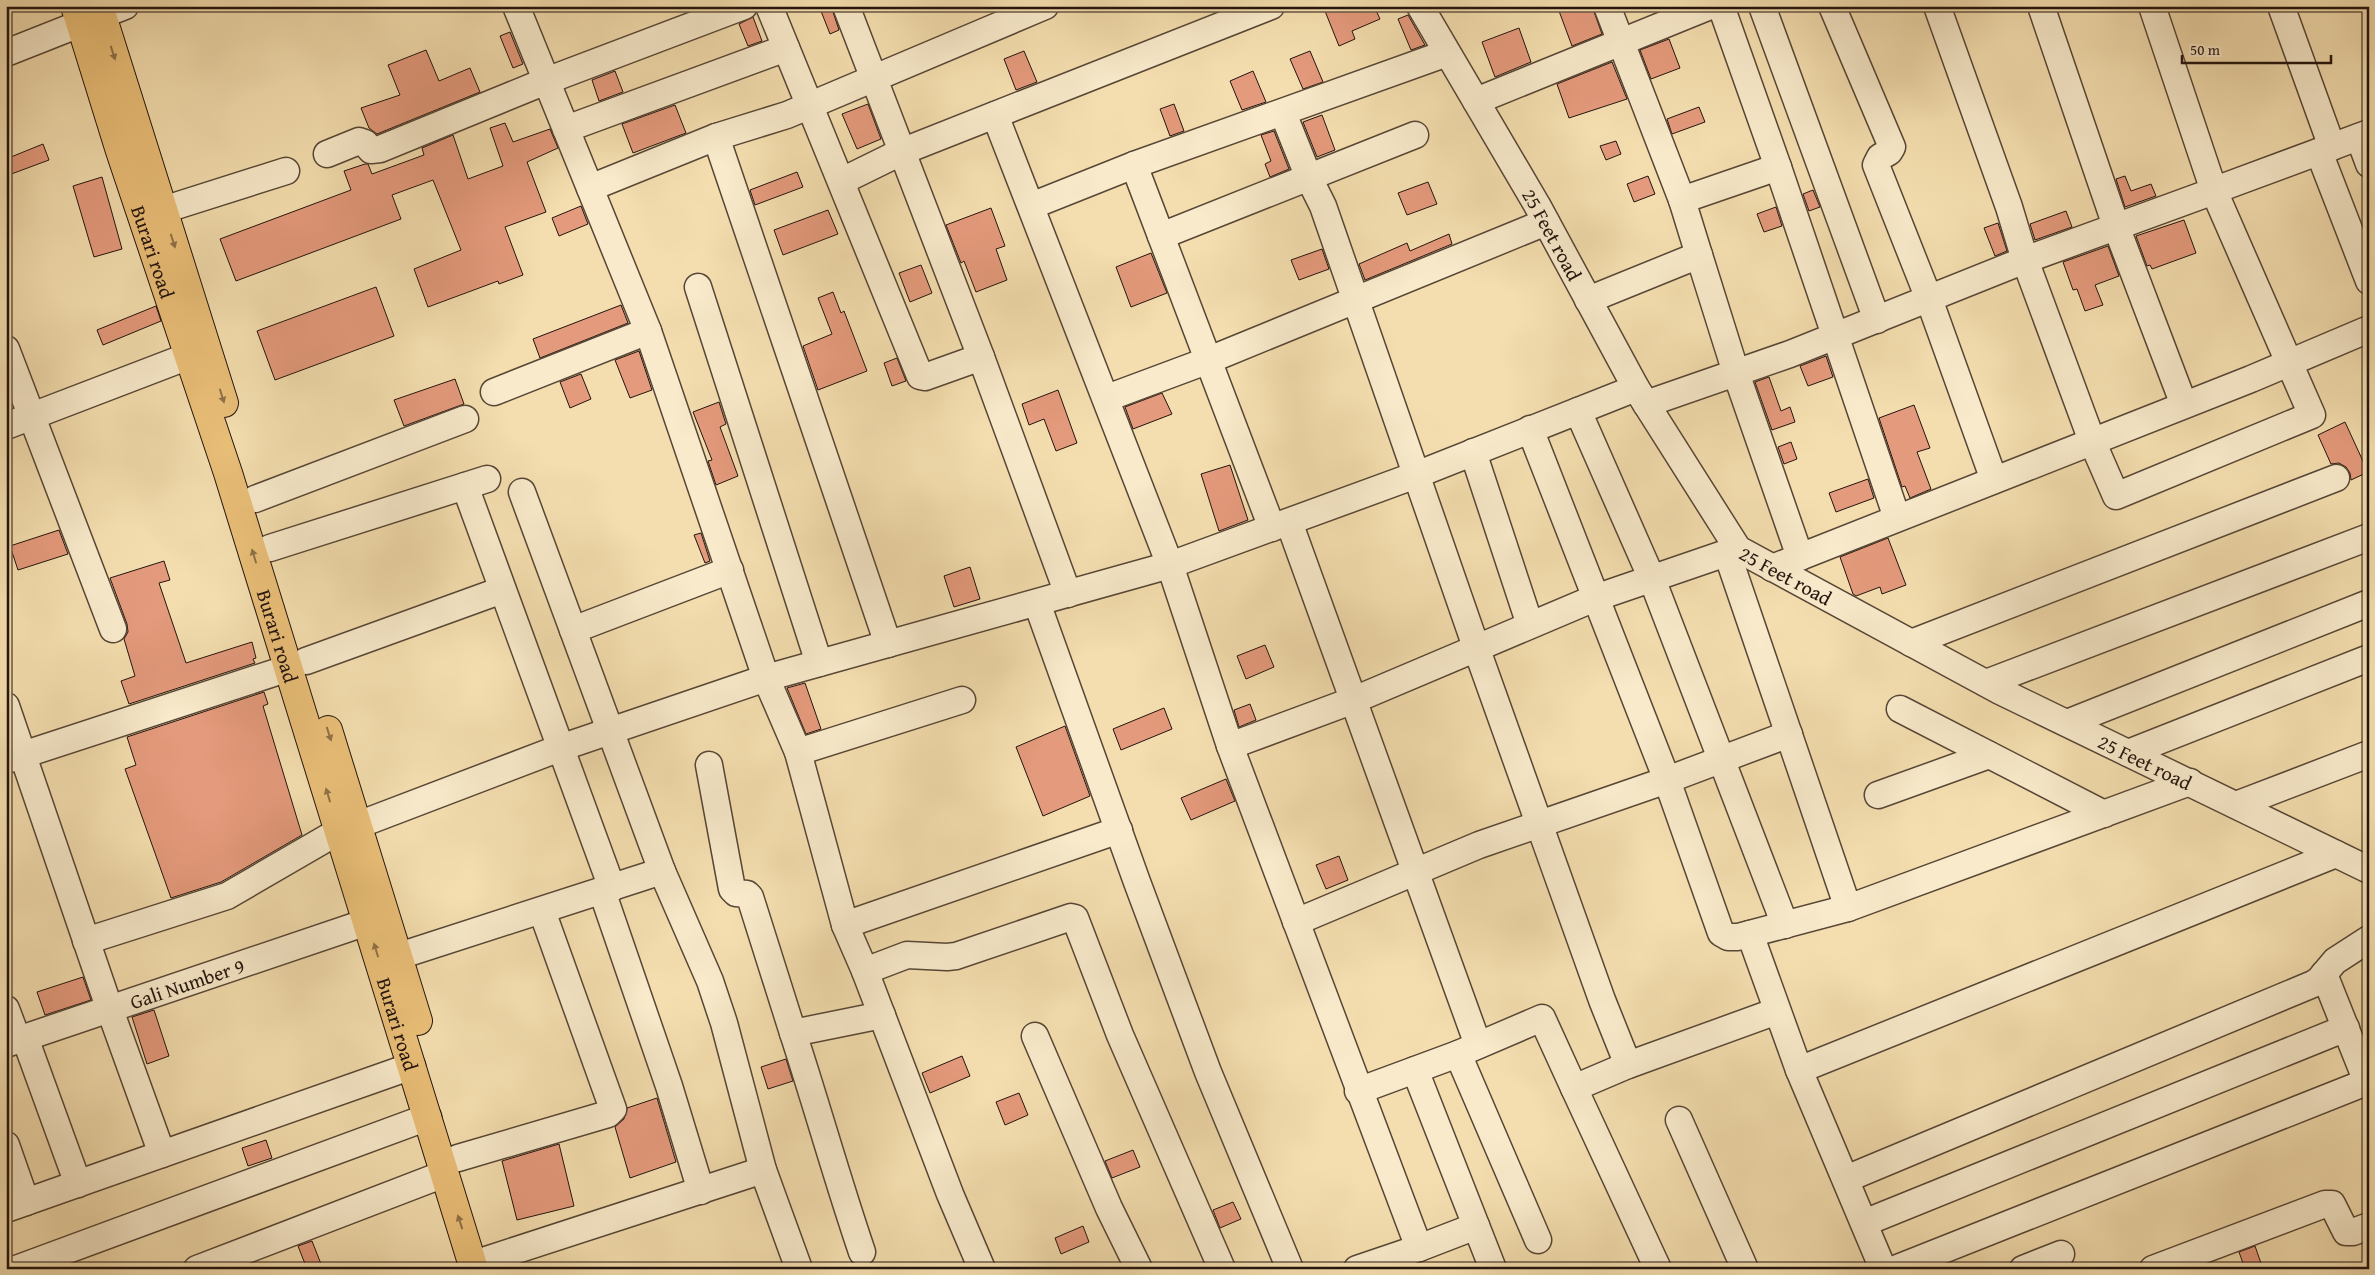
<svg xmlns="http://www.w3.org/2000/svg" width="2375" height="1275" viewBox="0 0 2375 1275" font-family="'Gentium Book Plus',serif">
	<rect width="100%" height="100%" fill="#f4deaf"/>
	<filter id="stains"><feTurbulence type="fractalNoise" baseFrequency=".004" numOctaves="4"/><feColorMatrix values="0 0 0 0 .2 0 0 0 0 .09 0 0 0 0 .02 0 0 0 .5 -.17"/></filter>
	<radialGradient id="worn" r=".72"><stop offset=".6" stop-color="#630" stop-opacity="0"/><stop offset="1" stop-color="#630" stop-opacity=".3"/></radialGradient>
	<path fill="#e49a7c" stroke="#23140e" d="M819,6H831L839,30L830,34Z
		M1323,6H1374L1380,19L1352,31L1355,39L1339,46Z
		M1572,6H1592L1602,34L1572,46L1559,11Z
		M1408,15L1425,45L1411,50L1398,19Z
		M753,17L762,41L748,46L739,24Z
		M1519,28L1531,62L1495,77L1482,42Z
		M510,32L523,64L513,68L500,36Z
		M1669,39L1680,68L1651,79L1640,50Z
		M426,50L439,81L470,68L480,92L377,134L369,128L361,108L400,95L388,65Z
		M1024,51L1037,82L1016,90L1004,59Z
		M1310,51L1323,82L1303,89L1290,59Z
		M1612,62L1627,99L1569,118L1557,84Z
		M615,71L623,92L599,101L592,80Z
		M1253,71L1266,102L1242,110L1230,81Z
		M868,104L881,139L857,149L842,114Z
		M1174,104L1184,131L1170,136L1160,109Z
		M675,105L686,133L633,153L622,124Z
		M1699,107L1705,122L1672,134L1667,119Z
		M1322,115L1335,150L1317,157L1303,122Z
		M505,123L513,142L550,129L558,148L527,162L546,212L505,227L523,275L499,284L498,281L428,307L414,269L461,250L433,180L392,195L401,219L236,281L220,239L351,190L344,171L365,164H368L372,174L424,155L422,148L453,135L468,179L503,166L490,128Z
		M1274,131L1289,169L1270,177L1265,164L1271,161L1261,135Z
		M1616,141L1621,154L1606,160L1600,146Z
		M43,144L49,160L6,176V159Z
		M797,172L803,187L755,205L750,190Z
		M1648,176L1655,194L1634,202L1627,184Z
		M2125,176L2131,191L2151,184L2156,196L2125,207L2116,179Z
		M102,177L122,249L94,257L73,186Z
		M1428,182L1437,204L1407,215L1398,193Z
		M1813,190L1820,207L1809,211L1803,194Z
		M581,206L588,224L559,236L552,218Z
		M1776,207L1782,226L1764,232L1757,214Z
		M991,208L1005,246L996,249L1007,280L976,292L964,261L961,263L946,225Z
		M828,210L838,234L783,255L774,230Z
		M2066,211L2072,227L2035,240L2030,224Z
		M2184,220L2196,253L2152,269L2150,265L2147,266L2136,236Z
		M1998,223L2007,251L1995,256L1984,228Z
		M1449,234L1452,244L1365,280L1359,264L1407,243L1410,251Z
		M2108,246L2119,276L2095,285L2103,305L2085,311L2077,289L2073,290L2063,262Z
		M1322,249L1329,269L1299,280L1291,260Z
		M1151,253L1167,293L1131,307L1116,267Z
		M921,265L932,293L910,302L899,273Z
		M376,287L394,336L275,380L257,331Z
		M833,292L841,313L844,311L867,371L818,390L803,346L832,334L818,298Z
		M621,305L628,323L540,358L533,339Z
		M156,306L161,321L103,345L97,330Z
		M639,351L652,390L630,398L615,360Z
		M1826,356L1833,377L1808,386L1800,366Z
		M897,358L906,381L892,386L884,363Z
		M581,374L591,399L570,408L560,382Z
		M1769,377L1781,411L1790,407L1795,422L1772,430L1755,382Z
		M455,379L464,404L404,426L394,400Z
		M1058,390L1077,443L1056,451L1044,419L1029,425L1022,404Z
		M1162,393L1172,414L1133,429L1125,407Z
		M719,402L726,424L720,427L738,476L716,485L708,461L712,460L693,412Z
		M1914,405L1930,448L1917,452L1931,489L1910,498L1905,486L1902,487L1879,418Z
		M2345,422L2368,472L2351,480L2350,473L2346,467L2339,463L2331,464L2318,435Z
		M1791,442L1797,459L1784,464L1778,447Z
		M1230,465L1248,520L1219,531L1201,474Z
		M1868,479L1874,498L1836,512L1829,493Z
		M59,530L68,554L18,570L10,546Z
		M701,533L710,561L705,563L694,535Z
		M1888,538L1906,585L1882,594L1880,587L1856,596L1853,594L1840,557Z
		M164,561L170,580L159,583L186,663L252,642L256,658L253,659L255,663L129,704L121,681L135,676L124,639L128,632L127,624L110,578Z
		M970,567L980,599L954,607L944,576Z
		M1265,645L1274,667L1246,679L1237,656Z
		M805,683L821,729L806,734L787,688Z
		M264,692L268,704L263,706L302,835L221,882L171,898L125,769L136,765L127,737Z
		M1250,704L1256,720L1239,727L1234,710Z
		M1164,708L1172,729L1121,750L1113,729Z
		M1065,726L1090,796L1043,816L1016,747Z
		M1226,779L1235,801L1191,820L1181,798Z
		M1339,856L1348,880L1326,889L1316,865Z
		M83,977L91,1000L45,1015L37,992Z
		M154,1010L169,1056L147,1064L132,1017Z
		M962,1056L970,1076L930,1093L922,1073Z
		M786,1059L793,1081L768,1089L761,1067Z
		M1019,1093L1028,1115L1005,1125L996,1102Z
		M657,1098L676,1162L630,1178L615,1127L624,1119L627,1108Z
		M266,1140L272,1158L248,1166L242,1148Z
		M559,1144L574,1206L517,1220L502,1161Z
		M1133,1150L1140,1167L1112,1178L1105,1161Z
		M1233,1202L1241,1219L1220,1228L1213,1210Z
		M1083,1226L1089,1242L1061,1254L1055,1238Z
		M312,1241L323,1269H307L298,1246Z
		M2255,1246L2263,1269H2245L2239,1252Z"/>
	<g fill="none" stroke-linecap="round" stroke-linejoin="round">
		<defs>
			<g id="minor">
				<path d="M516,6L648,331L766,678L798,752L845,925L865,971L950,1194L982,1269"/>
				<path d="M769,6L920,376L925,377L981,357L1068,594"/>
				<path d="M846,6L981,357"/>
				<path id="s1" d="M1420,6L1537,205L1636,388L1738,549L2000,691L2369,870"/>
				<path d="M1607,6L1682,200L1778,167"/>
				<path d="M1721,6L1778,167L1897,518"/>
				<path d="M1762,6L1877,320"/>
				<path d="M1832,6L1892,147L1889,152L1880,157L1876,165L1929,299L1994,480"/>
				<path d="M2041,6L2116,226L2184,405"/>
				<path d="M2152,6L2214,191L2312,415L2116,496L2092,441L2025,260L2214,191L2226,186L2369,133"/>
				<path d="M2281,6L2332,147"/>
				<path d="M6,53L125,6"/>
				<path d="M1476,101L1710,6"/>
				<path d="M1283,113L1309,178L1323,206L1476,647L1602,1000L1628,1065"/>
				<path d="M995,115L1170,565L1230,746L1354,700L1595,598L1738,549"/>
				<path d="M566,129L786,48"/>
				<path d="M716,137L888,644"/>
				<path d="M2359,137L2369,164"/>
				<path d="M2319,152L2369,281"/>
				<path d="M327,154L359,141L365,143L371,150L380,149L546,81L744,6"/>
				<path d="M1134,165L1272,528"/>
				<path d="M842,181L901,152L1271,6"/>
				<path d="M590,188L716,137L787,115L1045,6"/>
				<path d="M1682,200L1699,255"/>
				<path d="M1031,206L1134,165L1447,53"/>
				<path d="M163,210L286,171"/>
				<path d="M1161,236L1415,135"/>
				<path d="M698,287L819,663"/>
				<path d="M1588,300L1699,255L1736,373L1800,557"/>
				<path d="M6,349L113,629"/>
				<path d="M494,392L648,331"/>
				<path d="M1107,398L1209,360L1546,222"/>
				<path d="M1646,404L1790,354L2025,260L2009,207L1937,6"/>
				<path d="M1578,411L1652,579L1785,925"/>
				<path d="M6,426L207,349"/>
				<path d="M1530,429L1667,780L1721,933L1728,937H1738L1848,908"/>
				<path d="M1473,452L1530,625"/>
				<path d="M465,486L612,888"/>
				<path d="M522,492L662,871L710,981L724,1023L763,1170L799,1269"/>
				<path d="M255,499L465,419"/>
				<path d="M1289,522L1478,1045"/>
				<path d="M270,548L487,479"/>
				<path d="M1727,553L1848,908L2190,782"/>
				<path d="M1772,568L2251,379L2369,329"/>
				<path d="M1037,603L1137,882L1208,1072L1290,1269"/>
				<path d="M573,630L730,570"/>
				<path d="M1911,643L2336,478"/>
				<path d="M306,661L502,590"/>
				<path d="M1986,683L2369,537"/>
				<path d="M6,706L110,1010L162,1154"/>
				<path d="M1900,709L2104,814"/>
				<path d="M2067,723L2369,603"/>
				<path d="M1230,746L1419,1248"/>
				<path d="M798,752L962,700"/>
				<path d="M2128,753L2369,658"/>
				<path d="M7,760L289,668"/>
				<path d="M709,765L732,889L736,893L747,894L750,897L793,1033"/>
				<path d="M1878,795L1989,755"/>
				<path d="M2236,805L2369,754"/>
				<path d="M358,825L560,748L766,678L1170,565L1416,475L1636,388"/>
				<path d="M602,891L669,1086L701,1191"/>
				<path d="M1296,922L1479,845L1667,780L1789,734"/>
				<path d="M845,925L1119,830"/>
				<path d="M1750,934L1799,1070L2336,854"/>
				<path d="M86,941L227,896L339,831"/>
				<path d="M399,956L662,871"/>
				<path d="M865,971L907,955L947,957L956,956L1071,917L1075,918L1120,1035L1222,1269"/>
				<path d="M2324,974L2367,1082"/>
				<path d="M6,1009L18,1041"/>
				<path d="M1035,1036L1109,1208L1139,1269"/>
				<path d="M25,1038L78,1184"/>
				<path id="s2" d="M6,1044L367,922"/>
				<path d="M1458,1054L1538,1240"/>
				<path d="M1415,1070L1493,1269"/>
				<path d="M1799,1070L1883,1269"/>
				<path d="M1358,1091L1458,1054L1542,1018L1574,1088"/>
				<path d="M1679,1120L1745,1269"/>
				<path d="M6,1145L26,1202"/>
				<path d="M458,1158L608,1114L613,1109L542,911"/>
				<path d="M1846,1179L2313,984L2319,980L2335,961L2369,939"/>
				<path d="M6,1209L412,1066"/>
				<path d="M1864,1223L2346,1028"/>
				<path d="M862,1252C837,1179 817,1106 793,1033L882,1015"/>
				<path d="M16,1269L428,1117"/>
				<path d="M197,1269L444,1174"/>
				<path d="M469,1269L489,1259L763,1170"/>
				<path d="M1357,1269L1419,1248L1476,1226"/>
				<path d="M1658,1269L1574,1088L1628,1065L1777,1011"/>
				<path d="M1895,1269L2369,1081"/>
				<path d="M2023,1269L2061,1254"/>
				<path d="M2153,1269L2325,1204H2332L2346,1232H2353L2369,1226"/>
			</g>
			<g id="major">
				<path id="s3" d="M75,6L120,151L228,473L474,1269"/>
				<path d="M99,6L224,403"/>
				<path d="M328,730L418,1021"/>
			</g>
		</defs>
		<use href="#minor" stroke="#574636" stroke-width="29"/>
		<use href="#major" stroke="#23140e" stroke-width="30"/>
		<use href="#minor" stroke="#f8eacb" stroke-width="26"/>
		<use href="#major" stroke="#eabf78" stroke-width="28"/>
	</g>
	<defs><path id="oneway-solid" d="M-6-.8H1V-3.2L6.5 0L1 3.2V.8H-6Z" transform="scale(1.25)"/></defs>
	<g fill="#907248">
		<use href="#oneway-solid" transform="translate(113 53) rotate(72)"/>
		<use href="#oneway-solid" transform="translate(173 241) rotate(72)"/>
		<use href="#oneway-solid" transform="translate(222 396) rotate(73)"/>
		<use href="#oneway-solid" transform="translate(254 556) rotate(-107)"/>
		<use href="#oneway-solid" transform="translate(329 734) rotate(72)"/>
		<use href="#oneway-solid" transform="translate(328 795) rotate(-107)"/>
		<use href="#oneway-solid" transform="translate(376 950) rotate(-107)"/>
		<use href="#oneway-solid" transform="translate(460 1222) rotate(-108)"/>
	</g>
	<g text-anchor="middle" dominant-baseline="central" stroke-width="4" stroke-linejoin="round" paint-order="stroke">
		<g font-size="20" fill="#23140e" stroke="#f8eacb">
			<text stroke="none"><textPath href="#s1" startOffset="264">25 Feet road</textPath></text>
			<text stroke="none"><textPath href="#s3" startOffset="258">Burari road</textPath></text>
			<text stroke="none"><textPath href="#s1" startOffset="684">25 Feet road</textPath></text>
			<text stroke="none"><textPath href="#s3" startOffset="662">Burari road</textPath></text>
			<text stroke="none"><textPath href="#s1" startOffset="1089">25 Feet road</textPath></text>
			<text stroke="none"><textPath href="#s2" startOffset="191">Gali Number 9</textPath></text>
			<text stroke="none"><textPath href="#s3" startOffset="1068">Burari road</textPath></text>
		</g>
	</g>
	<rect width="2375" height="1275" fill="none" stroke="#f4deaf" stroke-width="25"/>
	<rect x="8" y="8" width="2360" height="1260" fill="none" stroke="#23140e" stroke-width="2.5"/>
	<rect x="12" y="12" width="2350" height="1250" fill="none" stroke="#23140e"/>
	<path d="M2182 55v8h149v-8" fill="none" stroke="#23140e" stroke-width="2.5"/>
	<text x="2190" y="55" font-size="15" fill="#23140e" stroke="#f8eacb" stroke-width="4" paint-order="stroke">50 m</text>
	<rect width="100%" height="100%" filter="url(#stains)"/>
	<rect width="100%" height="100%" fill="url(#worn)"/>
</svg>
